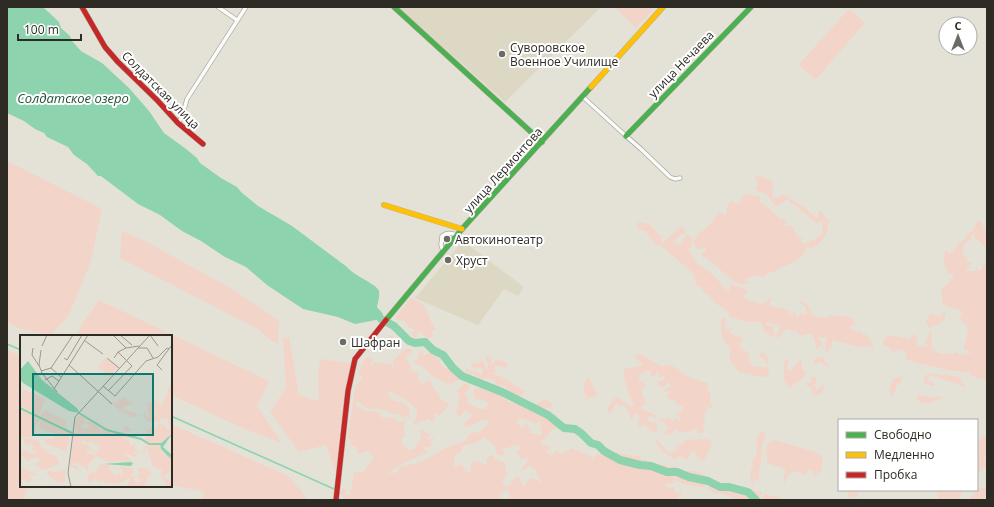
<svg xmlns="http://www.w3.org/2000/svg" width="994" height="507" viewBox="0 0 994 507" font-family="'Open Sans',sans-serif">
	<rect width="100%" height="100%" fill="#e4e2d7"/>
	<path fill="#dcd8c4" d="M398,7H601L505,102Z
		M463,241L524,287L518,296L504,289L478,325L415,298Z"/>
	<path fill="#f2d4c9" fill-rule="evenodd" d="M614,7H655L636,28Z
		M848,10H850L864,22V24L817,78L815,79L800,66L799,64Z
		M7,161L102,209L91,261L69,315L51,335L18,328L7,322Z
		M757,176L763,177L772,181C774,186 772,193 773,199L784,195L804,207L814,216L818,218L819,211H822V214H825L826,219L830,220L828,222C829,234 821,244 811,249L807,247C801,260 796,262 784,266C777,269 775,273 767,273L766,276L763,277L755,275L749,278L744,279L749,283C737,290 724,272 715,265C712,262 708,261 706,257H702V253H704L706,250L705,248L697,249L694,244C694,235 702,232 707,227C712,222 716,217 720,212L726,216L727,207L732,200L736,204H739L744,194L759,196L761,199L760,202L771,210L781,220L785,219L787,221L784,225L786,226L789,225L793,228L798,237L805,239H801V242L805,244L815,239L822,233C821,228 824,225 823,221L816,223L787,199C771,214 776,202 766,194C763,192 759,192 756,190L758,183L755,179Z
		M980,220L986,232L985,247L972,234L971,239C965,242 961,248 963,255L968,258L966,261L972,263L965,271H975L976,268L977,267V270L981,271L984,263L987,262V380C980,379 973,378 968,372L963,373L959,371H953L913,362L912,360H907C905,350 906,351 896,349L894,354L892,352L891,348L884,345L883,342L886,337L895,336L910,339L912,335H916V338H919L916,342L917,345L921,347L927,346L928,345L925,343L931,330L932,348C939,355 948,356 956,352L961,355L971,353L970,351L964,350C963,342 972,331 965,323C963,322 961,321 960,319L962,311L943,305L941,289L948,284L954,274L951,273L949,274C943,266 944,259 945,250L950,254L959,244V242L965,240V236L972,231L977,222Z
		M639,222L649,224L654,230L655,229L658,234L661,235V241L664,242L679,228L683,227L685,231V234L681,235L673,241L678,245L681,244L686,235H690L692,239L691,248L688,250L697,263L712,274L729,292L730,284C736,286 742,287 748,291L747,294H745L743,297L746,298V299L762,304L763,302L766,303L770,298H773L770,301V306L786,309L791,315L794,311L796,313V318L799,316L800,313L807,315L806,308L800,303L801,301L808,305C810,311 811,316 819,317L820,316L824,318L831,315L836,317L838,315L854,319L855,325H852L850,327L851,329L857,332H861L863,335L866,334L873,345V348L869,346C866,346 863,347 859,347C850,345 841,342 832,340V346L826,353L825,349L827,339L825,337L821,338L818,337V339L823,344L822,346L818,347L817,350H816L815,341L812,333L800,336L797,332L787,329L783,332L778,340L777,334L780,326L767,322L765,323L767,325L773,326L774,338L764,331L762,324L760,322C750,322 742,323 735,317L730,318L728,312L717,304L707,294L706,295L701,287L696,285L693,273L660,245H656L645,231L640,230L636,226Z
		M122,231L145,241L234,290L279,321L278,344L274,343L258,329L120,258Z
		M411,298C423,303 426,306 430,319C431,323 434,327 436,330L432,331L433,336L427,339L421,332H417V337L413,338L412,334L415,330L409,327L404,321L398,320L395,318Z
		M99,300L269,381L257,406L282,443L245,429L171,395V336H77L81,326Z
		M944,311L946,314C945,323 936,325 929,328L926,322L928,317L932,312V315H935L940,317Z
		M722,318L725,319L727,323L724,324L726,330L732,328L729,332L735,336L741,337L742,341L739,347L749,353V363L755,367H768L769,376L762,377L739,372L730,360V346L726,345C722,337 719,326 722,318Z
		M389,336H392L399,346L396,349L388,343L386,339Z
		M289,337L299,395L319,401L318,377L320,359L351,363L341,424L336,473L326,445L299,452L270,412L286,388L283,338Z
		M405,349H411L413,351L405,358L408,361L411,366L410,369L411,371L419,373V375L417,376L422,385L427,380L431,381L432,386L439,394L440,399L450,404L439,416L434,413L433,415H435L434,422H432L429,419L421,422L420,420L418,425L413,424C415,420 418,415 417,411C415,404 394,392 387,391L390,399L406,404L409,409L410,419L405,415L404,418H401V413L395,415L385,410L366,408L364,405L363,407L362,404L359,402L355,403L357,407L366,411H376L383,418L393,417C397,423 400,422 406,421L404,425L405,436L401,439L404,447L408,448L407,451L414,449L421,438L420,430H424L426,433L432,434L428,438L430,440L433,437L434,439L431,441L432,445L427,448L426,446L424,447V449H426V453C416,458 394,466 389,474L398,472L399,468C404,465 408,465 414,464C429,460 441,448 456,444C460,443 463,440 467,440L468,435L473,432L478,433L488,424L487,419C480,421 471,427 464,427V424L472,415L465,410L460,417L455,411L458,408L459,395L457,391L461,386L466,383L470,386L465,394L468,397L467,401L469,404L479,409H485L488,405L486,401L475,399L473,390L476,388H483L496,392L509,402L524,406L526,409L529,410L532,404L536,405L538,403L546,399L551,402L552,407L544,409L541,413L550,417L553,414L557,415L556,420L560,424L563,430L560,428L552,429L545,439L541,441L543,446L548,445L550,449L546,451L548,454L552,455L557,450L560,454L563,453L572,448C579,453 587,452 593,459L596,455L601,454L607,449L609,452H617L624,455L628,454L629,456L636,455V456H640L641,460H646L648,464L665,465L668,467L676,466L677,470L671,475L673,477L681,476L687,471H698L707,477L705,479L697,481L698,483L704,484L705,488L688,485L674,480V483L666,484L668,488L674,487L675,493H677L681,492L682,494L679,496L677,500H506L509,498L510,494L507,491V485L510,486L513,479L517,476L520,478L522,486L525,485L529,479L533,478L542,483L537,474L536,470L529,466L522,472L524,475L521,474L523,466L526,464L529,457L521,459L517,452L521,448L520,446L516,445L501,450L504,452L503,456L498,455L495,451L497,448L485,437L476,443L466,445L462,447V451L454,456L455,460L453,464L455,467L463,464L464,470L467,471L468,473L471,472V462L476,461L487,465L486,459L492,454C494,459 499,462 505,462L506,471L508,473L502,480L506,488L505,491L500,493V496L502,500H385L384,499L383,500H345L340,492L343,488L346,490L345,495H349L351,490L354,472L358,471L361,473L364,471L374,457L371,456V453C367,450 364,452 360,454L357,452L358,448L350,445V440L348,436L355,388L357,384L363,378L359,373L365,358L369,357L373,359L370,364L372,365L375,362L382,364L390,363L393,367L394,366L393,361C396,356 402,354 405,349ZM521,418L536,423L540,421L542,435L530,433V430L527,423L522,429L516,421Z
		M7,350L21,356V486H28L24,500H7Z
		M422,351L424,355L428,354L429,351L434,353L443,367L453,372L460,379L452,384C446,383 439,380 434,377C424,370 427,366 413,363L418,358L419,353Z
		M763,351L768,358V364L765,362L764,359L759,355Z
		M640,354L663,367L667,365L673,366L688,377L708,383L707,389L711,393L710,401L713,407L711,408L706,407L707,415L704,411L705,422L702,425L705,428L703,433H698L697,428C692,432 686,432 679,432L677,428L672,433L667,435L663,433L668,428L665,423L658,419L662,418L667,420L668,417L674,422L675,417H676L678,421L680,420L681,418L676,414L677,412L679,413L683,409V406L677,405L675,400L668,399L667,397L671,390L666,392H663L670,386L669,381L663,388L661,386H658V381H663L665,376L658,377L659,373L657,372L654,377L651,376V372L648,370L639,376V381L641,382L645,380V382L643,384L645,386L644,389H641L646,403L641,407V409L656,415L655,418L650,416L646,419L653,424L655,422L657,424V433H655L645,425L638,427L639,414H635L632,419L630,418C630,413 627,408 623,405L620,407L618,404L615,405L612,411L609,414L607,410L612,401L616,397C625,400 626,407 634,406L627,389L623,372L626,368L641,366L642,363L635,358L636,356Z
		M487,355L492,359L491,363L494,364V361L497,360L503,361L509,365L505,369L502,366H495L494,369L497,372L492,373L504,378L524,391V395L520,396L510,394C508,387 504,384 496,386L494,380L485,378L482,380L473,374H469L465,370L467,368L473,372L475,371L481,375L483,369L478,367L474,369L471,366V363L476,364L481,361H484V365L488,370V363L485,357Z
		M817,357L824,358V361L829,364V366L827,367L820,362L815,364L814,363V360Z
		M785,359L789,360L787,367L788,370L793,369L797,362L802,360V368L806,373L801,380L795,383L790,389L783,379C785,372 783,366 785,359Z
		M931,373C941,376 952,374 962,378L961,382L966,386L963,387L960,385L930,375L927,381L935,383L933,386L924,383V376Z
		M902,374L901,382L897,385L893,396H891L890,394L891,393L889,390L893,379L897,377L899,378Z
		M813,376L816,378L817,384H813L817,388L816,390L817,391L821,385H824L823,393L816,395L813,394L811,388L806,385V383L811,382V378Z
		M589,377L597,394L593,398L590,397L588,399H585L587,396L584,392L585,381Z
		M919,395L934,398L939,396L942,398C934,402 921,408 916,397Z
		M171,424L290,477L308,500H201L205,492L171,485Z
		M762,430L764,432L766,439L763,442C761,446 762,450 762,455C761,465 758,470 759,481L754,480L752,486L750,473L753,465L752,462L753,459L755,458C756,455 757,451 757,449C757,440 756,438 762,430Z
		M983,435C991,441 987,454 983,461L987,460V466L984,467L977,474V441L982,437Z
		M693,439L696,441L698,439H708L712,442L706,457L703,461L698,458L695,453L691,451L688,460L684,459L680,455L675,459C666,455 661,449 655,441L657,440L665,449L670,453L674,452L677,449V445H682L685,440Z
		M775,440L815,452L823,457L821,472L817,473L816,477L813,476L815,472L809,469L805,475L793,471L787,477L784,484L783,480L785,472V469L767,463C769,451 761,453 770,441Z
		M710,486L714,489L719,488L725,490C732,487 732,492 737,494L751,488L758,492L759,490L762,493L759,497L762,498L765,494H767L769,496L773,495L776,497L778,495L781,500H731L733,499V497L718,493L715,494L707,488Z
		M982,487L987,488V500H968C974,494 976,491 982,487Z
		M849,490L856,491L858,495L857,497L850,498L847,494Z
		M940,490H963V491L960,494L961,496L958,500H939L937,493Z"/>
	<path fill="#8cd3ae" d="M7,7H43L59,22L61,28L70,36L72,41L81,51L102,63L129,88L149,111L164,133L186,149L197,158L200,163L221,178L237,187L241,192L258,206L292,226L347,267C354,276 377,284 379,291C380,295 378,302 377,307L383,314L381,319L355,324L338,317L303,309L267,285L246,267L225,257L201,241L182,231L160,215L138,204L101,176H98L87,164L74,155L68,147L47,137L44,133L35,129L24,121L7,113Z"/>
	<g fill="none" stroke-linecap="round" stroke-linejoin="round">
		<path stroke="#8cd3ae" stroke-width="1.5" d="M7,344L21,350
			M171,416L334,489"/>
		<path stroke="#8cd3ae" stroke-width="8" d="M381,319L394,326L409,341L415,343L425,342L433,350L443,355L453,368L462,376L502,392L548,415L564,428L575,429L581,433L591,443L598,445L604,451L620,460L640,465L651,466L667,472H677L689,477L708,481L720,487H729L748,492L756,500"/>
		<defs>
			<path id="street" d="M218,7L237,20
				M583,97L626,136L641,149L670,177L675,179L680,178
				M178,123L182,117L187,99L246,7
				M443,251L441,245L442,236C447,232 451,233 457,235"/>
			<path id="fast" d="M394,7L542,142
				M626,136L751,7
				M386,320L462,229L591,87"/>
			<path id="slow" d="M591,87L663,7
				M384,205L462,229"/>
			<path id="jam" d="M82,7L105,47L118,62L157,100L178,123L203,144
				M336,500L348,391L355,359L386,320"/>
		</defs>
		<use href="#street" stroke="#aaa9a1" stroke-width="5"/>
		<use href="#fast" stroke="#aaa9a1" stroke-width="6"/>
		<use href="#slow" stroke="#aaa9a1" stroke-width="6"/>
		<use href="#jam" stroke="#aaa9a1" stroke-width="6"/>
		<use href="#street" stroke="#fbfbf9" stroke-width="3.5"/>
		<use href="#fast" stroke="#4caf50" stroke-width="5"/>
		<use href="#slow" stroke="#ffc107" stroke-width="5"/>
		<use href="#jam" stroke="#c62828" stroke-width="5"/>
	</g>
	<g fill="#6d6b63" stroke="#fff" stroke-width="1.5">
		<circle cx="502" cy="54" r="4"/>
		<circle cx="447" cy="239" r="4"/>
		<circle cx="448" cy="260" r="4"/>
		<circle cx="343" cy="342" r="4"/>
	</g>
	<g text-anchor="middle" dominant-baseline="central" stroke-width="4" stroke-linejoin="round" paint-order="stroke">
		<g font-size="12" fill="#2d2b24" stroke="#fff" text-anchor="start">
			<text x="510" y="47">Суворовское<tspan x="510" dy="14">Военное Училище</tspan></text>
			<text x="455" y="239">Автокинотеатр</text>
			<text x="456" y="260">Хруст</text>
			<text x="351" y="342">Шафран</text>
		</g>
		<g font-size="12" fill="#2d2b24" stroke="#fff">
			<text transform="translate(681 64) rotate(-46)">улица Нечаева</text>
			<text transform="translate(161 90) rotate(45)">Солдатская улица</text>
			<text transform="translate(503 170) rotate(-48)">улица Лермонтова</text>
		</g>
		<g font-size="13" font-style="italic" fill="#234e3a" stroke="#fff">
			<text x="73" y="98">Солдатское озеро</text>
		</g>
	</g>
	<g transform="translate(20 335)">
		<rect width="152" height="152" fill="#e4e2d7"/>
		<path d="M85,23L98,32L89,42L78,32ZM152,45V99L139,109L141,116L152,123V131L147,133H152V136L143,142L151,146L152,152H148L141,141L142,135L133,132L127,113H125V119H123L125,111H129L119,103L124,105L128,100L125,95L119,94L127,96L131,92H141L136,91L139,88L144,91L145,89L146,94L150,95L148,85L142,83L143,80L139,87L125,86L128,84L119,80L124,81L125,77H127L125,81L129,82L127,69L131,66L132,67L133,64L142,71ZM3,54L25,64L19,80L1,71ZM104,60L113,66L111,69L103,73V75L116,78L118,81L108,82L109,79L101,77L90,66L96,68L103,62L111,68L112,66ZM0,74L20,84L16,91L15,101L3,103L1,100ZM25,75L45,85L47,93L21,81ZM62,81L68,85L62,83L67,88L63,90L62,88L61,93L65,92L63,95L71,90L67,89L69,85L70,88V86L79,88V94H89L101,99L105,91L112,94L107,98L105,94L103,98L112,101L116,100L115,103H102L111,106L109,107L111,111L116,108L114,113L120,118L113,117L118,122L112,121L111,123V120L103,117L117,131L110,126L101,127V125L90,128L89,124L88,127L76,121L69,129L67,137L65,132L54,127L52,131L56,130L62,136L50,131L54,98L58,94L55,93L56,86L57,82ZM61,102L67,108L72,106L80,111L79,116H75L77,118L75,120L66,117L68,113L69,115L74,117L68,110L58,107L63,106ZM21,84L48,97L50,100L46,116L24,108L26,104H34L37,99L19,93ZM6,103L19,106L21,111L29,119L37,121L39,129L24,135L15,130L21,125L14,122L8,126L0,120L2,114L13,119L18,117L10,114L14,113L11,109L6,110L4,106ZM81,129L91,131L88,135H91L96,142L97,138L101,141L103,137L100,133L98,135L99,132L114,133L113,135L111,134L113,138L110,142L116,140L114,145L117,149L116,147H123L117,142L118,138L119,140L123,139L118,137V133H127L131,138L130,142L126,140L128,143L124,152H107L110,143L100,148L95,147L97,150L89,147L86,150L84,146L80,147L82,148L75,144L69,148L67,141L73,136L75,138ZM0,132L15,139V141L10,139L12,145L7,148L5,144L0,146ZM45,134V146L38,148L26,138L29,135L34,137Z" fill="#f2d4c9" fill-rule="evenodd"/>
		<path d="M8,26L22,45L58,74L59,78L49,76L3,48L0,44V35ZM152,99L143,112L152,120V123L148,120L152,124V125L141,114L140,109ZM113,128L111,131L83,129L110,127Z" fill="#8cd3ae"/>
		<path fill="none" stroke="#8cd3ae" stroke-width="2" d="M0,73L52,98M59,78L87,95L121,104L129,109H142"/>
		<path fill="none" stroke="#9b998f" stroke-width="1" d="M93,0L106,13M100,0L112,10M130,0L138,11M65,6L83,19M22,11L27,0M13,13L12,20L19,31M118,13H127L133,23M21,15L19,30L22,38L37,57M44,23L47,25L62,0M87,23L99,33M94,23L98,17L106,13L119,11M49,30L92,69M31,33L41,42M142,35L137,30L151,11M21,36L31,33L53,0M25,45L32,41L39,46M83,51L95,61L126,26L138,22L147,13L149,14M34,54L68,0M88,56L112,31L98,17M51,152L48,138L55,82L130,0"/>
		<path fill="#0f766e" fill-opacity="0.15" stroke="#0f766e" stroke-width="2" d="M13,39H133V100H13Z"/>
		<rect width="152" height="152" fill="none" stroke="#2d2b24" stroke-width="2"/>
	</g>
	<rect width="994" height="507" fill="none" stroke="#2d2b24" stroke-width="16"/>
	<rect x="838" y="419" width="140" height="72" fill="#ffffff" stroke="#abaaa7"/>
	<rect x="846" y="432" width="20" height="6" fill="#4caf50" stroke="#abaaa7"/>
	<text x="874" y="439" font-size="12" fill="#2d2b24">Свободно</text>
	<rect x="846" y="452" width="20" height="6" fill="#ffc107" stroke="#abaaa7"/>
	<text x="874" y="459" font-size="12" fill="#2d2b24">Медленно</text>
	<rect x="846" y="472" width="20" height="6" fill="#c62828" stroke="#abaaa7"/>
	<text x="874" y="479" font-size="12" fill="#2d2b24">Пробка</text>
	<g transform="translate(958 36)"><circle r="19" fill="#ffffff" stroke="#abaaa7"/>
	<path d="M0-3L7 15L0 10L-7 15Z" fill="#6d6b63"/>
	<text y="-6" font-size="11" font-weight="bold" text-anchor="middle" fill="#2d2b24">С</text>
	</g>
	<path d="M18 34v6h63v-6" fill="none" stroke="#2d2b24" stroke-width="2"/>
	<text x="24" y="34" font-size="12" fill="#2d2b24" stroke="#ffffff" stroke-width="3" paint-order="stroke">100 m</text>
</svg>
